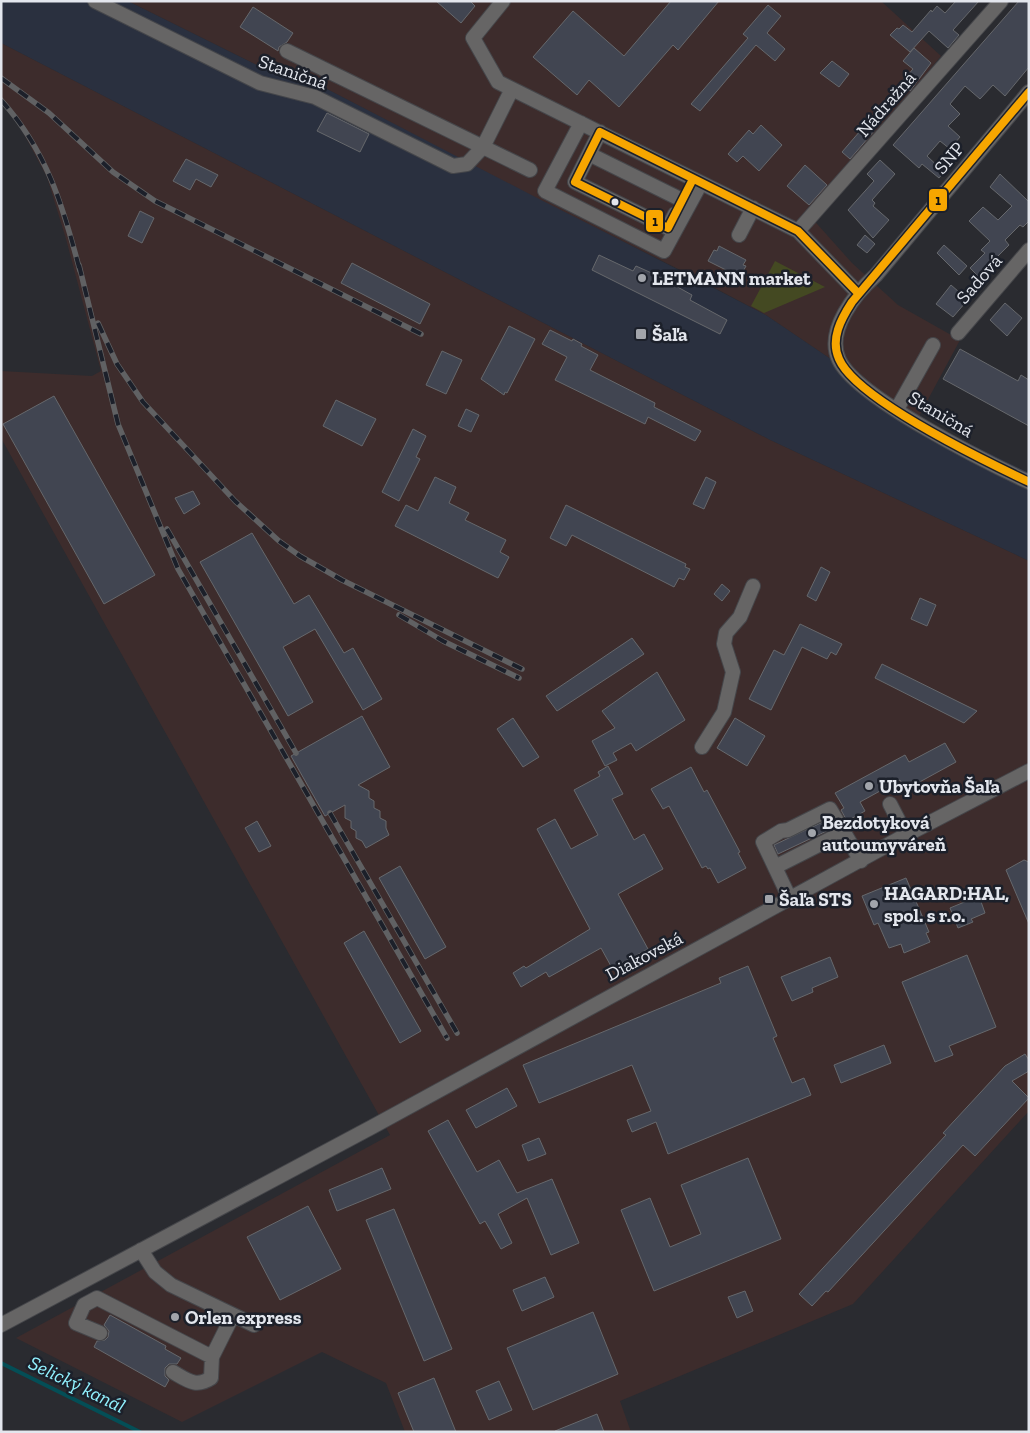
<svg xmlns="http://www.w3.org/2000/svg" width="1030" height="1433" viewBox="0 0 1030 1433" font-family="'Zilla Slab',serif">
	<rect width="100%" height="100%" fill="#2a2b30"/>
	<path fill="#2a303f" d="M1,1H128L277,75L304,77L766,315L918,418L1029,473V561L770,440L1,43Z"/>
	<path fill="#3d2c2c" d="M128,1H881L941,56L810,216L852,263L898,305L960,340L918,418L766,315L694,277L541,200L304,77L277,75Z
		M1,43L770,440L1029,561V1111L853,1304L620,1401L631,1432H405L386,1383L322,1352L182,1422L16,1338L390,1135L1,438V371L92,376L101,371L66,239L47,177L18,123L1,102Z"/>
	<path fill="#444922" d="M775,261L825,287L764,313L751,306Z"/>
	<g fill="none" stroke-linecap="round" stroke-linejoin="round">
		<path stroke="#044e56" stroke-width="4" d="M1,1363L140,1432"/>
	</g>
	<path fill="#414551" stroke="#66686c" d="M436,1H470L475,6L461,23Z
		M671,1H719L678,50L673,45L619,107L589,80L577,95L533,57L573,11L624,56Z
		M956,1H979L953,30L959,35L948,48L929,31L910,52L890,35L897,28L899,29L903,25L912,32L931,10L932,12L937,6L945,13Z
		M1019,1H1029V67L1005,96L993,85L980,99L965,86L950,104L960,114L948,126L960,137L950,149L940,141L927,156L944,172L939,178L922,164L919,168L893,145Z
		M768,5L781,16L767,33L785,49L775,61L756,45L700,111L691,104L748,38L743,34Z
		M253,7L293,33L287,42L279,47L278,51L240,27Z
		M914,48L931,63L910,91L901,83L913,69L903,61Z
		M832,61L849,74L839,87L820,73Z
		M327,113L369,134L360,152L317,131Z
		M867,123L875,130L850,159L842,152Z
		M761,125L782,145L759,171L743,156L737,162L728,154L749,130L753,134Z
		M186,159L218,175L211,187L196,179L190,190L173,181Z
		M880,160L895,174L872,200L875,203L873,206L889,220L873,238L848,210L874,181L867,174Z
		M805,165L827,185L809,205L787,186Z
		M1000,174L1029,202V221L1023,227L1020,225L1005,240L1009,245L978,276L970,268L985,253L981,250L990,241L969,221L983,207L998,220L1012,206L990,187Z
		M140,211L154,218L142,243L128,236Z
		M865,235L875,244L867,253L857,245Z
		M944,245L967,266L959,275L937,253Z
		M719,246L746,260L743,265L746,266L740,277L708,261L714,250L717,251Z
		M599,255L633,271L636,266L656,275L692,295L690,300L727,320L720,334L592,270Z
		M352,263L430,304L420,324L341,283Z
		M951,285L966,298L963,301L965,303L953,317L936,304Z
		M1005,303L1022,318L1007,336L990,320Z
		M509,326L535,339L507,393L505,392L504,395L481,379Z
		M550,330L572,341L573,339L582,344L581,346L598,355L590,370L655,403L654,407L701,431L695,441L648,417L645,424L555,380L567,357L542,344Z
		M960,349L1018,381L1021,375L1029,380V426L943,379Z
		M442,351L462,360L446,394L426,385Z
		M54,396L155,575L104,604L3,424Z
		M336,400L376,419L362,446L323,426Z
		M466,409L479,415L471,432L458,426Z
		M413,429L426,436L416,457L420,459L399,501L382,492Z
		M435,477L456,487L449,503L469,513L465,520L506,540L500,552L509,557L498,578L395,526L406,505L418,511Z
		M706,477L716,482L704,509L693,504Z
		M193,491L200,504L184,514L175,498Z
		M566,505L686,564L685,567L690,569L684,580L679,578L674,587L572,535L566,546L550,538Z
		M252,533L294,604L309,595L344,653L353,648L382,699L363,710L315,629L283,647L313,702L288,716L200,562Z
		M821,567L830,572L816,601L807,596Z
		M722,584L730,591L722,601L714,594Z
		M920,598L936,605L927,626L911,619Z
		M800,624L842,644L836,655L831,652L827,659L802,647L771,710L749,699L774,650L784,655Z
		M632,638L644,654L557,711L546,696Z
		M882,664L977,711L964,723L875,678Z
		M657,672L685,720L636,751L631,743L613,753L617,760L605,766L592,741L615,728L602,711Z
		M362,716L390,767L358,785L369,791V798L374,801V808L380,811V818L386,821V828L389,835L366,848L362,841L356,838V831L351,828V821L345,818V805L325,816L291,756Z
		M513,718L539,757L523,767L497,729Z
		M735,718L765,736L747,766L717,748Z
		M945,743L956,762L905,790L900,780L860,802L865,811L847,821L841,810L844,808L835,793L905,755L909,762Z
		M608,766L623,794L612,799L634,840L644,834L663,869L618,894L648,949L612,968L601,948L549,977L546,972L521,987L513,973L524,966L526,968L590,929L537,829L555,819L571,849L598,835L574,790L600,776L598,772Z
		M691,767L704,792L707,790L740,852L738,853L746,868L718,883L710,868L708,869L706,866L702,868L669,806L663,809L651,789Z
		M827,820L831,829L778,854L774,845Z
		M257,821L271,846L259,852L245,828Z
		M1024,860L1029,862V924L1006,870Z
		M400,866L446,947L425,959L379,878Z
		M906,878L929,932L926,933L930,942L904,953L901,944L889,948L878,923L874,925L862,896Z
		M979,896L985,913L971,919L973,922L958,928L950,908Z
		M364,931L421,1031L400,1043L344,943Z
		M967,955L996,1027L949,1046L953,1055L935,1062L902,982Z
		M830,957L838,977L812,988L813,992L792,1001L781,977Z
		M748,966L777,1036L773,1038L792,1083L804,1078L811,1095L668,1154L656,1122L632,1132L627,1120L651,1111L632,1065L539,1103L523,1065L721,983L719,978Z
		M884,1045L891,1063L841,1083L834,1065Z
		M1025,1054L1029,1060V1071L1012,1081L1029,1098L975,1156L963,1145L828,1292L826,1291L812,1306L799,1294L946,1135L943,1133L1005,1066Z
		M507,1088L517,1106L476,1128L466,1110Z
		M448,1120L477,1172L499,1160L517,1193L552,1179L579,1243L551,1255L527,1198L498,1214L512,1243L501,1249L485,1221L480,1224L428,1131Z
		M539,1138L546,1154L528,1161L522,1145Z
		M748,1158L781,1239L654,1291L621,1210L650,1198L670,1247L701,1234L681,1185Z
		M382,1168L391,1189L337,1211L329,1190Z
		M308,1206L341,1269L280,1300L247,1237Z
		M394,1209L452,1349L424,1361L366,1220Z
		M545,1277L554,1297L522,1311L513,1290Z
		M745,1291L753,1311L737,1318L728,1297Z
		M593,1312L618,1374L533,1410L507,1348Z
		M110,1315L166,1346L165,1349L181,1358L177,1364H169L165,1368V1376L169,1380L165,1387L94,1347L97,1341L105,1340L108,1337L109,1331L104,1325Z
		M434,1378L456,1432H414L398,1393Z
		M499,1381L512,1410L489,1420L476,1391Z
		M597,1414L604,1432H555V1431Z"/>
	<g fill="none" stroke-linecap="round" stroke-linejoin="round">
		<defs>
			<path id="minor" d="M95,1L260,83L315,97L453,166L467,164L483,147L512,89
				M503,1L473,38L498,82L798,231L857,292
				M287,51L530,170
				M1029,92L876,275C856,293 825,330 839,360C857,398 988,463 1029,482
				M581,123L545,191L664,251L701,183
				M600,132L575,182L668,228L675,214
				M589,154L682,200
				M798,231L1001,1
				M739,235L753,208
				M958,333L1029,250
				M897,409L933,345
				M702,747L724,712L733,672L724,644L726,633L740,617L753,586
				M890,804L906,835
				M775,867L844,832
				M790,899L763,842L781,831L788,830L830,809L861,861
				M141,1250L155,1272L171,1285L254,1325
				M1,1325L372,1127L906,835L1029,771
				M100,1333L76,1323L84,1305L97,1298L212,1357
				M173,1372C187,1380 196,1388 211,1378L212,1357L233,1315"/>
		</defs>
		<use href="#minor" stroke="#45464a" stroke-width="16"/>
		<use href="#minor" stroke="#666565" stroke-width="14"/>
		<defs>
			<path id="rail" d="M1,78L49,113L113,172L155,201L421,334
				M1,100C47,151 63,206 80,271
				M79,265L118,424L178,569L447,1038
				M98,323L117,364L143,402L235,501L279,541L300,556L342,580L522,669
				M167,529L296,753
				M399,615L443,641L519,678
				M330,813L457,1033"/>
		</defs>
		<use href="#rail" stroke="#606163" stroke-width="5.5"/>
		<use href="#rail" stroke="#1c202a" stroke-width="4" stroke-dasharray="11" stroke-linecap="butt"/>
		<defs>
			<path id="bus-1" d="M1029,92L852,302C841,319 830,339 839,359C856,399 987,462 1029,482
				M600,132L798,231L857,292
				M600,132L575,182L668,228L693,179"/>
		</defs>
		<use href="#bus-1" stroke="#1c202a" stroke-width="11"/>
		<use href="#bus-1" stroke="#f7a600" stroke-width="8"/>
	</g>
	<circle fill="#e3e6ed" stroke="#1c202a" stroke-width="2" cx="615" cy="202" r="4.5"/>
	<g fill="#a2a5ab" stroke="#1c202a" stroke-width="2">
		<circle cx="642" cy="278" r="5"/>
		<rect x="635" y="328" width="12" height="12" rx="2.5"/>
		<circle cx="869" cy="786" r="5"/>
		<circle cx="812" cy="833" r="5"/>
		<rect x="764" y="894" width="10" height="10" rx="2.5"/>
		<circle cx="874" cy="904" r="5"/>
		<circle cx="175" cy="1317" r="5"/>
	</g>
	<g text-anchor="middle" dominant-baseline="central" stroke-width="5" stroke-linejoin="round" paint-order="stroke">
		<g font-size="19" fill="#e3e6ed" stroke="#1c202a">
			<text transform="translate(293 72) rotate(19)">Staničná</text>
			<text transform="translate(886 104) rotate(-49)">Nádražná</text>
			<text transform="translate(949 158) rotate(-50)">SNP</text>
			<text transform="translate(979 279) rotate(-49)">Sadová</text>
			<text transform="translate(941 414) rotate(31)">Staničná</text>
			<text transform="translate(644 956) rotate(-28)">Diakovská</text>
		</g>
		<g font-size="19" font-weight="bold" fill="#e3e6ed" stroke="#1c202a" text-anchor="start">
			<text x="652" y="278">LETMANN market</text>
			<text x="652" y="334">Šaľa</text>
			<text x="879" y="786">Ubytovňa Šaľa</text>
			<text x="822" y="822">Bezdotyková<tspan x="822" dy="22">autoumyváreň</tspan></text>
			<text x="884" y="893">HAGARD:HAL,<tspan x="884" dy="22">spol. s r.o.</tspan></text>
			<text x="779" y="899">Šaľa STS</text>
			<text x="185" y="1317">Orlen express</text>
		</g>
		<g font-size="20" font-style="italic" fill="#92f2ff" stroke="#1c202a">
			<text transform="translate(77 1384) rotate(26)">Selický kanál</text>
		</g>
	</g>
	<g stroke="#1c202a" stroke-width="2">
		<rect x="928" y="188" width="20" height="24" rx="5" fill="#f7a600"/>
		<rect x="645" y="209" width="19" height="24" rx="5" fill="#f7a600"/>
	</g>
	<g font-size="14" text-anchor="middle" font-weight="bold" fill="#111">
		<text x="938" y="205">1</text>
		<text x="655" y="226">1</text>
	</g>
	<rect width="1030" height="1433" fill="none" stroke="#e3e6ed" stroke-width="5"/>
</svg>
